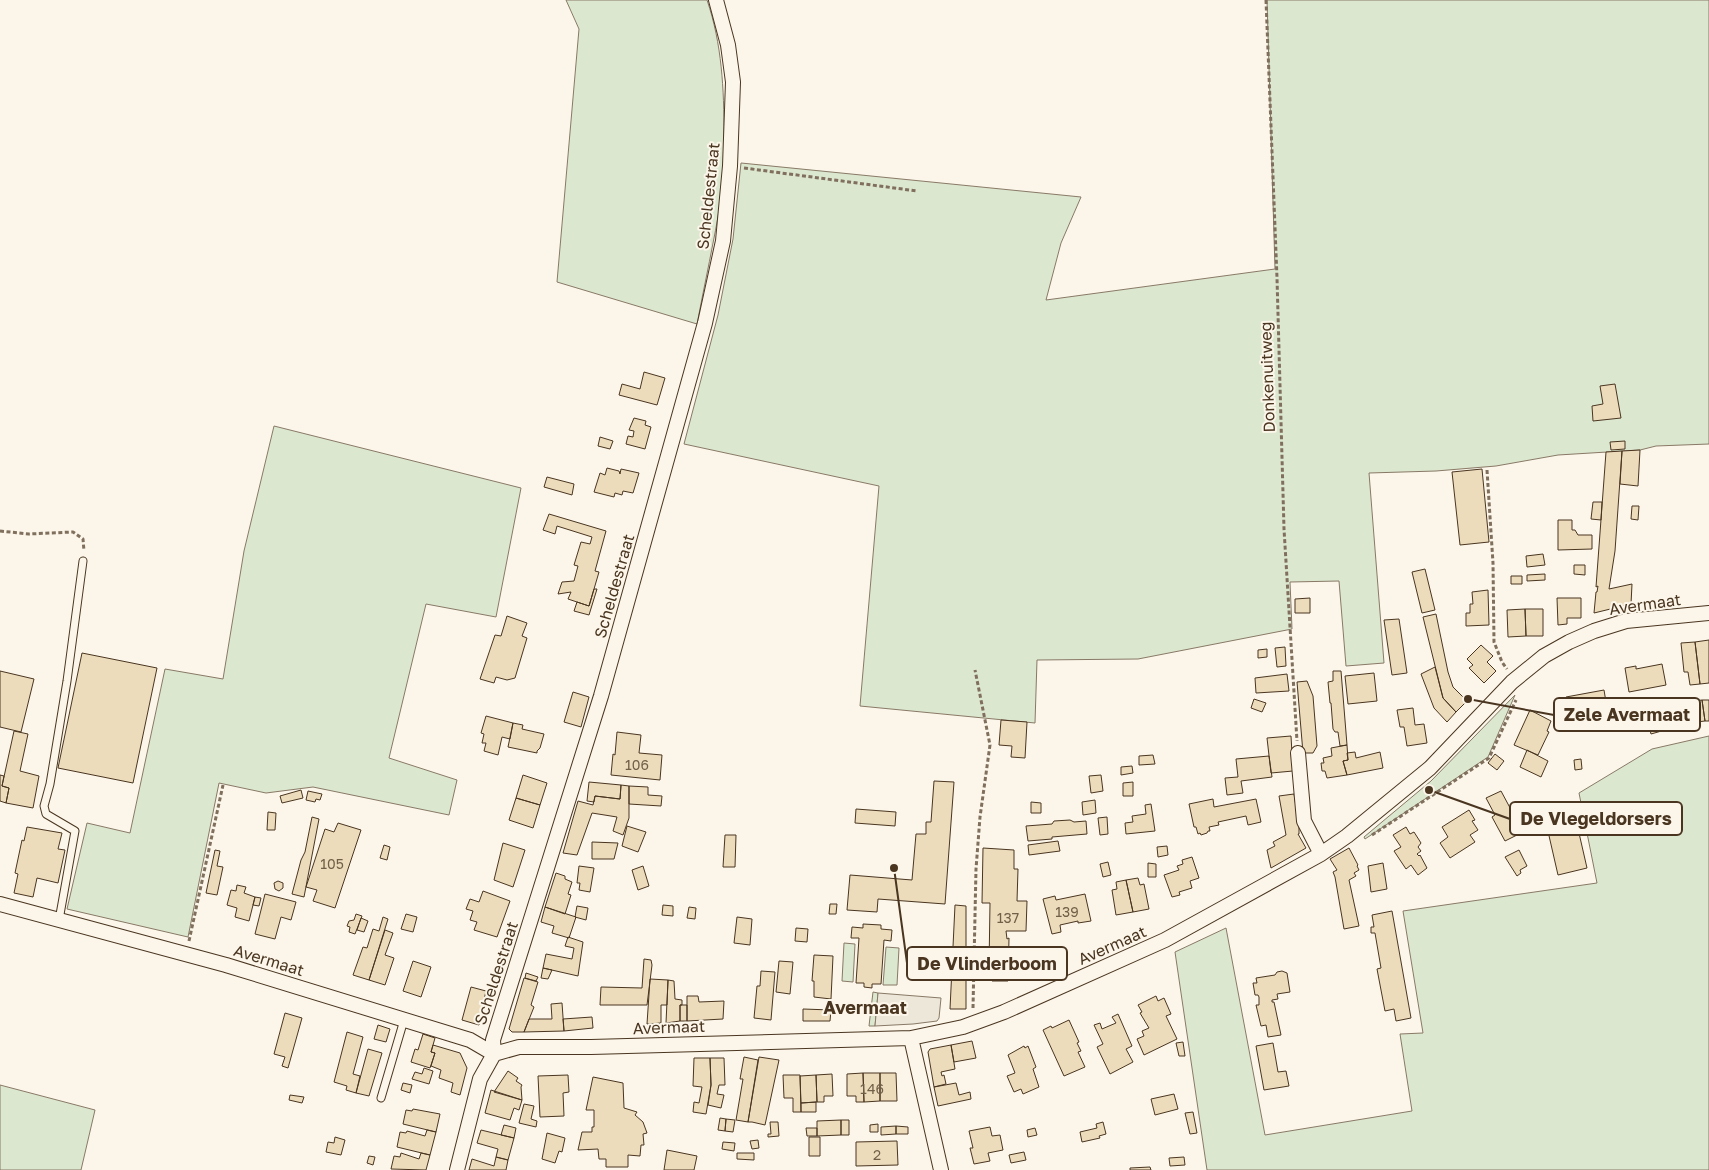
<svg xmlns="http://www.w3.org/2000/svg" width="1709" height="1170" viewBox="0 0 1709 1170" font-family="'Golos Text',sans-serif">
	<rect width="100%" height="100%" fill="#fbf6e9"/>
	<path fill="#dce7d0" stroke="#887966" d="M566,0H707C722,44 724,89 724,135C724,157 724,179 721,200C714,241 705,282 697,324L557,282L579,29Z
		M1267,0H1709V444L1656,446L1640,450L1558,455L1496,466L1436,471L1369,473L1384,663L1346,666L1339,581L1290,582L1292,629L1138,659L1037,660L1035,723L860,706L879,486L684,444L718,315L733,239L741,163L1081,197L1061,243L1046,300L1275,269Z
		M274,426L521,488L496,617L426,604L389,758L457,780L449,815L313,787L266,793L219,783L188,937L67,909L87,823L130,833L165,669L223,679L244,551Z
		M1515,695L1488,757L1365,839L1364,837L1431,781Z
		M1709,736V1170H1207L1175,952L1226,928L1265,1135L1412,1111L1400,1034L1423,1033L1403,911L1597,883L1579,793L1652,749Z
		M844,943L855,944L853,982L842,981Z
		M886,947L899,948L897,985H883Z
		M873,992L878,993L875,1026H869Z
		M0,1085L95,1110L81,1170H0Z"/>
	<path fill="#ede7d9" stroke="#887966" d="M878,993L941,998L939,1018L937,1021L913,1024L875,1026Z"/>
	<path fill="#ecdcbc" stroke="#4a3520" d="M644,372L665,378L657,405L619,395L622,384L640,389Z
		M1615,384L1621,418L1593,421L1592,406L1603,404L1600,386Z
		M634,418L646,421L645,425L651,427L645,449L626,444L628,436L633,437L634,431L629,430Z
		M600,437L613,441L610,449L598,446Z
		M1625,441V449L1611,450L1610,442Z
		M1640,450L1638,486L1620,484L1622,451Z
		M1622,451L1615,551L1609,589L1632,584L1631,604L1594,613L1596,592H1597L1598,586L1596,587L1606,452Z
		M607,468L619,471L620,474L621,469L639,473L633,493L623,491L622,495L615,493L614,497L594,492L600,473L605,475Z
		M1482,469L1489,542L1460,545L1452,472Z
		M547,477L574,484L572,495L544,487Z
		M1593,502H1602L1601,520L1591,519Z
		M1632,506H1639L1638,520L1631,519Z
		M549,514L606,531L595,571L599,572L589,606L568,599L571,592L558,594L562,582L574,581L578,566L574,565L581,542L590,544L592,537L557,526L555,534L543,530Z
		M1558,520H1572V530H1575L1578,535H1592V549L1558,550Z
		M1543,554L1545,565L1527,567L1526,556Z
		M1574,565H1585V575L1574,574Z
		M1425,569L1435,610L1422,613L1412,572Z
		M1545,574V580L1527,581V575Z
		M1511,576H1522V584H1511Z
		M594,589H597L589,615L574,611L577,602L589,606Z
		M1488,590L1489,625L1466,626V613H1470V604H1473L1472,592Z
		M1310,598V613H1295V599Z
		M1557,598H1581V618H1567V624L1558,625Z
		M1525,609H1543V636H1526Z
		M1525,609L1526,636L1508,637L1507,610Z
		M1436,614L1448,672L1453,687L1467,701L1456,712L1443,698L1423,617Z
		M507,616L527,623L522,636L527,638L515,678L507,680L496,677L494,683L480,679L495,635L501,636Z
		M1399,619L1407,673L1392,675L1384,620Z
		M1709,640V683L1700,684L1695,642Z
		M1695,642L1700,684L1690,685L1688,672H1684L1681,643Z
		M1481,645L1493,656L1487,662L1496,671L1484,683L1469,668L1473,665L1467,659Z
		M1285,647L1286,666L1277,667L1275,648Z
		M1267,649V657L1258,658V650Z
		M82,653L157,668L133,783L58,768Z
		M1662,664L1666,685L1629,692L1625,668L1636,666V669Z
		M1435,667L1443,698L1456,712L1447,722L1434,708L1421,674Z
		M0,671L34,679L21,732L0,727Z
		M1333,671H1341L1347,745L1340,746L1338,732H1335L1333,729L1331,703H1330L1328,682L1333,681Z
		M1374,673L1377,701L1348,704L1345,676Z
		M1287,674L1289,691L1256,693L1255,678Z
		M1307,681L1313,696L1317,746L1313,753H1303L1297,682Z
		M1604,690L1606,702L1598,703L1600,716L1571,721L1566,697Z
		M573,692L589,697L581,727L564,722Z
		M1254,699L1266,703L1262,712L1251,708Z
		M1702,700L1705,721L1688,723L1686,702Z
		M1702,700H1709V721H1705Z
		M1413,708L1415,725L1424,724L1427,743L1407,746L1404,727H1400L1397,710Z
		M1530,710L1551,721L1547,731L1549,732L1538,755L1514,745Z
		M486,716L513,723L510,739L502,737L498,755L484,751L486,743H482L484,734L481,733Z
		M1001,720L1027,722L1025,758L1011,757L1012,746L999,745Z
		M513,723L523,725L522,729L544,734L540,748L537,751V753L508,747Z
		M1663,723L1665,730L1651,734L1649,726Z
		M14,731L28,734L20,771L39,776L33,808L6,803L9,788L2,786Z
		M617,732L641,735L639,753L662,755L660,780L611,775L613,754L615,755Z
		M1291,736L1293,771L1271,773L1267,738Z
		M1347,745L1348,760L1343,761L1347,775L1327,778L1325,771H1322L1321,763H1324L1323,758L1332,756L1331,748Z
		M1527,750L1548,761L1541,777L1520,767Z
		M1355,752L1356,758L1380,752L1383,768L1347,775L1343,761L1348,760L1347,753Z
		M1495,754L1504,761L1497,770L1488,763Z
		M1153,755L1155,764L1139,765V756Z
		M1269,756L1272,777L1241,781L1243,793L1227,795L1225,778L1238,777L1236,759Z
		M1581,759L1582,769L1575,770L1574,760Z
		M1132,766L1133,773L1121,775V767Z
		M0,775L4,776L2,786L9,788L6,803L0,801Z
		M523,775L547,783L540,805L516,798Z
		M1101,775L1103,791L1091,793L1089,776Z
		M934,781L954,782L945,904L878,899L877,912L847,910L850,875L912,880L916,834H926V822H931Z
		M589,782L621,785L620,799L595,796L594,802L587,801Z
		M1133,782V796H1123V783Z
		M621,785L629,786V818L623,835L613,831L617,817L592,813L577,855L563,853L578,801L593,805L595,796L620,799Z
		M629,786L648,787V795L662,796L661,806L629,804Z
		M301,790L303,798L282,803L280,796Z
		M308,791L322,794L320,800L316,799L315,802L306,800Z
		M1501,791L1523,832L1505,841L1492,817L1495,815L1486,798Z
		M1294,794L1299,824V834H1298L1306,848L1271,868L1267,850L1275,846L1273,842L1286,835L1279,796Z
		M516,798L540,805L533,828L509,820Z
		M1213,799L1214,807L1256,799L1261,822L1248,825L1246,816L1218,822L1219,825L1209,827L1210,831H1208L1207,833L1201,835L1200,833L1198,834L1196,827H1194L1189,804Z
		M1095,800L1096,813L1083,815L1082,802Z
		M1031,802L1041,803V813H1031Z
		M1151,804L1155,831L1126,834L1125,823L1133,822L1132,816L1146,814L1145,805Z
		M856,809L896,812L895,826L855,823Z
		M1469,810L1475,820L1472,821L1478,830L1470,835L1475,842L1450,858L1440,843L1448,837L1442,827Z
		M268,812L276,813L275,830H267Z
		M312,817L319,819L304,897L292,894L301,860L305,852Z
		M1107,817L1108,834L1100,835L1098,818Z
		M1070,820L1074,822L1086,821L1087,834L1052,837V839L1028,841L1026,826L1052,824L1054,821Z
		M1576,820L1587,868L1558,875L1547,827Z
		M338,823L361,830L335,908L313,901L317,890L306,887L325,829L334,832Z
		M627,826L646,832L638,852L622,846Z
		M27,827L62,833L58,849L65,850L58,883L37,878L33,897L14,893L18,874L15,873L22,840L24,841Z
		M1406,827L1410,834L1414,832L1421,843L1418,847L1421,851L1417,854L1419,856L1420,855L1427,868L1418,875L1411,865L1406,869L1394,851L1401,847L1393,835Z
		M725,835H736L735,867H723Z
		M1058,841L1060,851L1029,855L1028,845Z
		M592,842L618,843L614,859H592Z
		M503,843L525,850L513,887L494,880Z
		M384,845L390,847L387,860L380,858Z
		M1167,846L1168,855L1158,857L1157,847Z
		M983,848L1014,850V869H1018L1017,901H1027L1026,931H1006L1007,939L1009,938L1008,981H992V968H989L990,903H982Z
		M1349,848L1358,865L1357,866L1359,870L1354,873L1356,876L1349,880L1359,926L1344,929L1335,877L1333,872L1337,870L1330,859Z
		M215,850L220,851L217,866L223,867L217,895L206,893Z
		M1519,850L1527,866L1520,870L1521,873L1517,876L1505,857Z
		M1192,857L1199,878L1190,881L1192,888L1179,892L1180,895L1172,897L1164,875L1179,870L1177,866L1183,864L1182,860Z
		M1108,862L1111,875L1103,877L1100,864Z
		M1148,863L1156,864V877H1148Z
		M1383,863L1387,889L1371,892L1368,866Z
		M579,866L594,868L590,892L579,890L580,883H577Z
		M643,866L649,886L638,890L632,870Z
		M556,873L565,876V879L572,882L568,894L571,895L565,914L545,907Z
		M1138,878L1140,885L1144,884L1149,909L1133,912L1126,880Z
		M1126,880L1133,912L1116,915L1112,890L1117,889L1116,882Z
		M278,881L283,883V888L279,891L275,889L274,883Z
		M237,885L246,887L244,893L255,897L249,921L235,917L237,908L227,905L231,890L236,891Z
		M483,891L510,901L497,937L474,930L477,922L470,920L473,911L466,909L470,899L479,902Z
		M265,894L296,902L291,920L281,917L275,939L255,934Z
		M1085,894L1091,921L1078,923V921L1060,925L1061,932L1052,934L1043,899L1055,896L1056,900Z
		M255,897L261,898L259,906L253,905Z
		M830,904H837L836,914H829Z
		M663,905L673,906V916L662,915Z
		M955,905L966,906V1009H950Z
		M577,906L588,908L586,920L575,917Z
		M545,907L576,917L569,938L552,933L554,926L541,922Z
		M689,907L696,908L695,919L687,918Z
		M1392,911L1411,1018L1396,1021L1394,1009L1385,1011L1377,969L1381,968L1375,933H1371V927H1374L1372,915Z
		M356,914L362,916L355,934L349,932L350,927L347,926L349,921L354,920Z
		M406,914L417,917L413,932L401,929Z
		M383,917L388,919L369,980L353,975L363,947L367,948L373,929L379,931Z
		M737,917L752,919L750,945L734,943Z
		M361,918L368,921L364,932L357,930Z
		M863,924L881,925V929L892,930L891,941L884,940L881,984H872V988L864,987V983H856L859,938H851L852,927L863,928Z
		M796,928L808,929L807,942L795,941Z
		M385,930L393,933L385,955L394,958L385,985L369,980Z
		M568,937L583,942L578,976L543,968L546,954L572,959L574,948L565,946Z
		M814,955L833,956L831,999L814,997V981H812Z
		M644,959L651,960L652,965L647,1005H600L601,987L642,988Z
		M413,961L431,967L421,997L403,991Z
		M779,961L793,962L790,994L776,992Z
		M543,968L552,970L548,979L541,978Z
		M761,971L775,972L771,1020L754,1018L757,986H760Z
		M1282,971L1287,973L1290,992L1277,994L1278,999L1272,1000V1002H1274L1281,1035L1268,1037L1266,1025L1261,1026L1256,1005H1259V997L1258,995H1255L1253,983H1257L1256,978L1275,975L1277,972Z
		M526,973L538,977L536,981L525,978Z
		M524,978L538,982L531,1005L534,1007L524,1032H512L509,1029Z
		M650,979L668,980L667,1005H661V1023L647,1024Z
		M668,980L674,981L675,999L682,1000V1005H680V1021L666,1023Z
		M471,987L486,991L484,1000L486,1001L479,1025L462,1020Z
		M687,996H698L699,1002L724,1001L723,1019L687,1021Z
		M1156,996L1158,1001L1164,998L1171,1014L1166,1016L1177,1039L1144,1055L1137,1039L1144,1036L1142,1031L1149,1028L1140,1013L1142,1012L1138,1005Z
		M562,1003L564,1031L524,1032L529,1019H552L551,1004Z
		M680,1005H687V1021H680Z
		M803,1009L831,1010L830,1021H803Z
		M285,1013L302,1018L288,1068L282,1066L285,1057L274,1054Z
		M1118,1014L1132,1046L1126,1049L1133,1062L1110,1074L1097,1047L1103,1044L1094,1025L1100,1023L1102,1029L1116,1023L1112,1017Z
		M592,1017L593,1028L564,1031L563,1019Z
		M1069,1020L1079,1042L1077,1043L1081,1051L1078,1052L1085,1067L1064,1076L1043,1030L1051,1026L1052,1028Z
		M378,1025L390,1029L386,1042L374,1039Z
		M347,1032L363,1037L353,1074L360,1076L356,1093L346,1090L347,1086L334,1082Z
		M423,1034L435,1038L431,1052L435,1053L430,1068L411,1062L415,1049L418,1050Z
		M972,1041L976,1058L954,1062L951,1045Z
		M1183,1042L1185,1056H1179L1176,1043Z
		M1273,1043L1278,1072L1286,1071L1289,1086L1264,1090L1256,1046Z
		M433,1045L460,1053L467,1068L460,1095L451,1092L453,1083L439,1078L441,1070L431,1066L435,1053L431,1052Z
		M951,1045L955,1069L941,1072L942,1076L944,1075L946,1084L934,1087L928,1052L930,1049Z
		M1024,1046L1025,1048L1028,1046L1036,1067L1033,1069L1039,1087L1023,1094L1021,1089L1014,1092L1007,1076L1015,1073L1008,1055Z
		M368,1049L382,1053L369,1096L356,1093Z
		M744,1057L758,1060L748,1122L736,1120L743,1079H740Z
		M759,1057L779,1060L765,1125L752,1122H748Z
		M694,1058H710L711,1085L706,1114L693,1112L694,1102L699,1103L702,1087L693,1086Z
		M710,1058H724L725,1085H719L717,1094L724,1095L721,1108L708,1105L711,1085Z
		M424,1068L433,1071L429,1084L412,1079L415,1072L422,1074Z
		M508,1071L518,1078L516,1081L522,1085L521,1087L522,1100L494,1092Z
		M863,1073L864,1102H856V1096H847V1074Z
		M863,1073H880V1101L864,1102Z
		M880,1073H896L897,1101H880Z
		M832,1074L833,1096H824V1102H817L816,1075Z
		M568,1075L569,1092L563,1093L564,1116L540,1117L538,1076Z
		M783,1075H800L801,1112H793V1098H784Z
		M816,1075L817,1102L801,1103L800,1076Z
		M593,1077L623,1083L624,1108L637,1112L635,1115L643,1122L647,1133L643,1134L644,1145H641L640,1156L628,1155V1167H606V1159H599L598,1149L578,1150L582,1132H592V1127H594V1110H586Z
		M403,1083L412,1085L410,1093L401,1090Z
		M956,1083L959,1095L970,1092L971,1099L938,1106L934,1087Z
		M491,1090L522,1100L519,1110L514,1108L510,1120L485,1113Z
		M1174,1094L1178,1109L1155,1115L1151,1099Z
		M290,1095L304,1097L302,1103L289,1100Z
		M816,1102V1112H801V1103Z
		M524,1104L534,1106L531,1119L537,1121L536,1127L519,1123Z
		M413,1109L440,1114L436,1132L403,1124L406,1110L412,1111Z
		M1193,1112L1197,1133L1190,1134L1185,1113Z
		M720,1118L726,1119L725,1131L718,1130Z
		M726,1119L735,1120L733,1132L725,1131Z
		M841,1120V1135L817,1136V1121Z
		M841,1120H849V1135H841Z
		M770,1122H778L779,1136L768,1137V1134H771Z
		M1103,1122L1106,1134L1099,1136L1100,1138L1082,1142L1080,1132L1097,1128L1096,1124Z
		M878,1124V1132H870V1125Z
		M504,1125L516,1128L514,1138L501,1135Z
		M896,1126L908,1127V1134H896Z
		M896,1126V1134L881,1135V1127Z
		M990,1127L992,1136L1000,1135L1003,1150L988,1153L990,1161L974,1164L970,1148H973L969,1131Z
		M806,1128H817V1136H807Z
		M1035,1128L1037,1135L1028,1137L1027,1130Z
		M427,1130L436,1132L430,1155L397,1147L400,1132L406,1133L407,1131L425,1136Z
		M481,1130L514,1138L508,1160L496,1157L498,1149L477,1143Z
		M547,1133L565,1138L562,1152L559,1151L555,1163L542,1159Z
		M335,1137L345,1140L341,1155L326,1152L328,1142L334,1143Z
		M809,1137H820V1156H809Z
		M758,1140L759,1148L752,1149L750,1141Z
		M897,1141L898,1165L856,1166V1142Z
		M723,1142L735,1143L734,1151L722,1149Z
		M667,1150L697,1156L694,1170H664Z
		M1024,1152L1026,1160L1011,1163L1009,1155Z
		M401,1153L419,1159L421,1153L430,1155L426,1170L391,1169L394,1156L400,1157Z
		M737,1153H754V1160L737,1159Z
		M369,1156L375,1157L373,1165L367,1163Z
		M496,1157L508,1160L506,1170H469L472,1159L494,1166Z
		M1184,1157L1185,1165L1170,1166L1169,1158Z
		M1150,1167L1151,1170H1130V1168Z"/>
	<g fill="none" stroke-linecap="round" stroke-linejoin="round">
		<defs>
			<path id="service" d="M59,920L75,831L46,814L44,806L50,784L67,681L83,561
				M381,1098L404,1020"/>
			<path id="minor" d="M1298,753L1304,821L1321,854
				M0,904L226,965L470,1040L494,1054L519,1047H591L911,1038L963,1027L1004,1012L1165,940L1321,854L1347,836L1430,768L1512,682L1544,656L1569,642L1594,631L1626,621L1709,613
				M911,1038L941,1170
				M457,1170L480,1079L494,1054L493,1040L601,696L705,323L723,241L730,166L733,82L728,45L716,0"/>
		</defs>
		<use href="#service" stroke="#4a3520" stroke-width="9"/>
		<use href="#minor" stroke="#4a3520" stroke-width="16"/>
		<path stroke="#7f6f5c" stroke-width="3" stroke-dasharray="4 2.5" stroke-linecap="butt" d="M1266,0L1277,278L1284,529L1297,741
			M744,168L917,191
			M1487,470L1493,563L1494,642L1502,662L1507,669
			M0,531L29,534L73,532L83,539L84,551
			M1372,835L1489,758L1516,700
			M189,941L223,785
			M973,1008L976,869L980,817L990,745L975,670"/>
		<use href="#service" stroke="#fbf6e9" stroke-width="7"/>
		<use href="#minor" stroke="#fbf6e9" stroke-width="14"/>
	</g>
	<g text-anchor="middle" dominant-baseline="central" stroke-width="4" stroke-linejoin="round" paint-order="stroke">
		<g font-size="14" fill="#725f47">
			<text x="637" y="764">106</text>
			<text x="332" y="863">105</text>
			<text x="1067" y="911">139</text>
			<text x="1008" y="917">137</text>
			<text x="872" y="1088">146</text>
			<text x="877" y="1154">2</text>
		</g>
		<g font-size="16" fill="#4a3520" stroke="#fbf6e9">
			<text transform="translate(708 196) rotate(-84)">Scheldestraat</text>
			<text transform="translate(1267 377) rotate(-92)">Donkenuitweg</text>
			<text transform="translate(614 586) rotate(-74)">Scheldestraat</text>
			<text transform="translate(1645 604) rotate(-8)">Avermaat</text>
			<text transform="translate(1112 945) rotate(-24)">Avermaat</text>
			<text transform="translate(269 960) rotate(17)">Avermaat</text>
			<text transform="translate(496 973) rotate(-72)">Scheldestraat</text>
			<text transform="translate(669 1027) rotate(-2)">Avermaat</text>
		</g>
		<g font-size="18" font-weight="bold" fill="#4a3520" stroke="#fbf6e9">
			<text x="865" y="1007">Avermaat</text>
		</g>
	</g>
	<path fill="none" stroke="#4a3520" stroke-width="2" d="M1468 699L1554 715M1429 790L1510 819M894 868L907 963"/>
	<g fill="#4a3520" stroke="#fbf6e9" stroke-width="2">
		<circle cx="1468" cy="699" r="5"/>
		<circle cx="1429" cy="790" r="5"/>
		<circle cx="894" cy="868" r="5"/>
	</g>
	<g fill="#fbf6e9" stroke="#4a3520" stroke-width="2">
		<rect x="1554" y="698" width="146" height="33" rx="5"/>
		<rect x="1510" y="802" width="172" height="33" rx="5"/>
		<rect x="907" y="947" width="160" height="33" rx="5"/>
	</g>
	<g font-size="18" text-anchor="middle" font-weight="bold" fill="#4a3520">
		<text x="1627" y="721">Zele Avermaat</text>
		<text x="1596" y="825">De Vlegeldorsers</text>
		<text x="987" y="970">De Vlinderboom</text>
	</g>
</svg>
